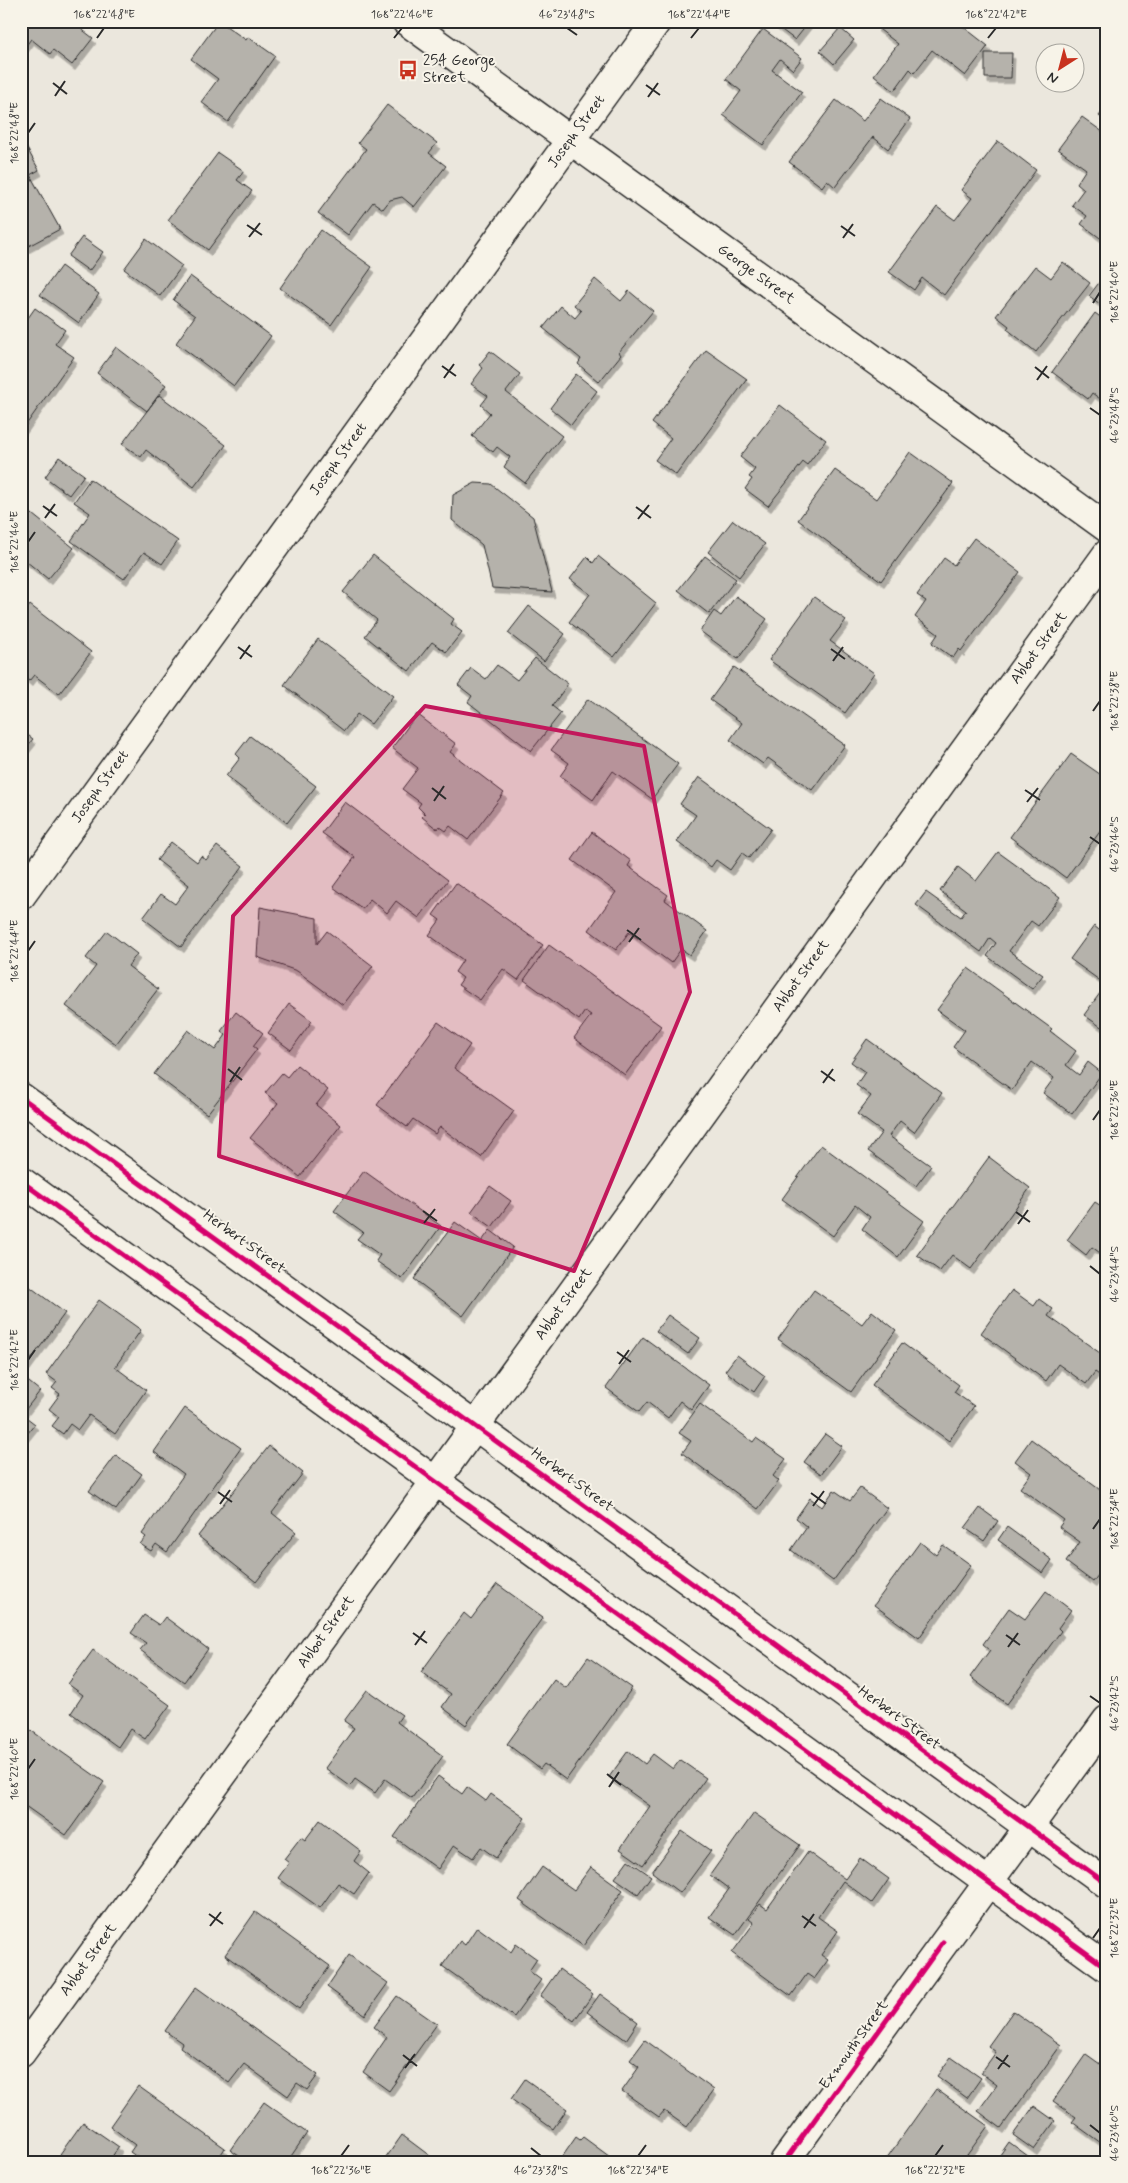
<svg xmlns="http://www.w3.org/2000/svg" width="1128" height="2183" viewBox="0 0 1128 2183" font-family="Mynerve,sans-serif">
	<defs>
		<filter id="shadow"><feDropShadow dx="3" dy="5.5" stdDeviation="0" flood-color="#0004"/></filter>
	</defs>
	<rect width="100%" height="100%" fill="#ebe7dd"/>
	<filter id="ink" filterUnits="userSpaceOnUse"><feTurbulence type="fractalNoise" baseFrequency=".02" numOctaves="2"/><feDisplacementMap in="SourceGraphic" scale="10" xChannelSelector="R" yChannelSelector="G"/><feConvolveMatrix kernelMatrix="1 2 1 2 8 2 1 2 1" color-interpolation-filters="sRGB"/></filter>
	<g filter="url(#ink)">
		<path fill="#b5b2ab" stroke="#2b2b2b" filter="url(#shadow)" d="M21,21H71L93,38L72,65L53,50L50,54L31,39L21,52Z
			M219,21L246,40L248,37L275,56L228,122L201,102L218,79L191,59Z
			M770,21H810L795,40Z
			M879,21H956L988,46L965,76L932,50L914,73L910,69L894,91L874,75L898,44L875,26Z
			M840,28L854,40L834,64L820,51Z
			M763,29L802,58L793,70L780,59L772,70L802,92L763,145L723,115L741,91L726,79Z
			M985,53H1012L1011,78H985Z
			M881,98L910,119L888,149L873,137L835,187L827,180L822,187L789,162L836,100L863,121Z
			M387,105L437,143L429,153L446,166L414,207L402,197L390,200L383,209L373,202L348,235L318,213L366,149L358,143Z
			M1107,106V122L1099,116Z
			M1082,117L1107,135V243L1081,224L1087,216L1072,205L1084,189L1077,183L1086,169L1058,149Z
			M998,141L1036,170L944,295L922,278L914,290L889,272L937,207L955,220L972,198L961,190Z
			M25,145L39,170L30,175L60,229L21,250V147Z
			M218,153L244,171L237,180L252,191L208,250L168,220Z
			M321,230L372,267L331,325L280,288Z
			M82,237L103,252L89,271L68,256Z
			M146,239L182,266L160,296L124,269Z
			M1063,262L1090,283L1036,352L1007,329L1009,326L996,316L1035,266L1051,278Z
			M61,266L99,294L79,323L40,295Z
			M1107,272V309L1089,296Z
			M190,276L271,336L234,386L176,343L195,316L173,300Z
			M595,279L621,301L629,291L653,311L619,352L621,355L599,382L578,364L581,359L543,328L561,306L575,318L581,311L574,305Z
			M35,308L65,330L55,344L74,357L21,432V328Z
			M1095,313L1107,322V404L1092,393L1088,399L1052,372Z
			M116,347L166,385L147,411L97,373Z
			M706,350L747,379L676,475L655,460L671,438L652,423Z
			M490,351L520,374L506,392L562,436L525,483L504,467L510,457L497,447L493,452L472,436L490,413L481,405L488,396L471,384L483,368L479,365Z
			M576,374L597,391L571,425L550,408Z
			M159,395L226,445L194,487L146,450L141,457L122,444Z
			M780,405L826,440L807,465L803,462L768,506L745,489L752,479L749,477L755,469L740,457Z
			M910,452L953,483L881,581L798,520L835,470L876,499Z
			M59,457L84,475L69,495L45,477Z
			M90,479L178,541L162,564L144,552L124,579L71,541L90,513L74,502Z
			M475,483L491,484L533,517L552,592L492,588L482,545L452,520L453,495Z
			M22,506L74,548L48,579L21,557Z
			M733,520L765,544L739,577L708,552Z
			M974,538L1020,572L961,651L959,649L953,658L932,643L938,634L915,617L926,601L917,595L944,558L954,565Z
			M373,555L454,619L451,624L462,632L446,652L432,642L409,671L365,636L377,620L343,592Z
			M598,556L656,603L614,657L569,622L590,594L570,579L587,557L593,563Z
			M705,556L736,579L709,614L678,590Z
			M736,596L767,619L738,659L700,631L714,611L721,616Z
			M814,597L846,620L830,641L874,673L845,713L769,660Z
			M30,605L91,652L59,694L34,675L29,681L21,674V616Z
			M529,606L565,634L544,661L508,633Z
			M318,639L393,696L371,724L357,714L344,731L284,685Z
			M535,658L568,684L552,706L561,713L531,751L468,702L472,696L458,685L471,668L486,679L497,665L517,680Z
			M734,667L845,745L812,790L768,758L763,764L730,740L742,723L710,700Z
			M588,699L678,764L652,799L613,771L593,800L560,776L569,763L551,750Z
			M417,714L456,744L450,752L504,793L468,840L450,826L446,831L439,826L437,829L422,817L425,814L418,807L421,803L402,789L418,768L392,748Z
			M21,730L33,739L21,754Z
			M250,736L316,786L287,823L226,776L240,758L236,754Z
			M1071,754L1107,779V822L1066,878L1010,837Z
			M699,777L771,829L749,858L742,853L730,870L716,860L711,867L677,842L696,815L680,804Z
			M345,802L448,880L419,918L396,901L387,913L370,899L363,909L333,887L355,857L322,833Z
			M592,832L631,861L628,866L668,895L665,900L707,931L690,955L681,949L671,963L629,932L616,950L589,930L616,892L572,860Z
			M171,842L197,862L201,856L206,860L217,846L243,866L181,947L143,918L161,894L175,904L189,885L157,860Z
			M998,852L1060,897L1038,926L1031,921L1009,951L1043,975L1032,989L987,956L996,943L990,938L981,952L916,905L926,892L961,917L966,910L940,891L958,867L976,881Z
			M456,883L543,945L518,980L503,969L480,1000L458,985L463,978L455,972L463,960L429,935L440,920L433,915Z
			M260,907L317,918V944L327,931L373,966L343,1005L297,971L257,957Z
			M1094,926L1107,936V1031L1084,1015L1106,985L1070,959Z
			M107,931L137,954L128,966L158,989L116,1044L66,1006L96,966L86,958Z
			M549,945L661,1026L625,1075L574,1038L591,1015L585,1011L579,1020L524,980Z
			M968,968L1052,1029L1050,1031L1076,1051L1066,1065L1079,1075L1088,1062L1102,1073L1072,1114L1043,1093L1054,1078L1032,1062L1012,1090L953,1047L965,1030L937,1010Z
			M289,1004L312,1021L291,1050L268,1033Z
			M236,1012L263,1033L253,1046L257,1049L207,1114L154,1074L188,1030L215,1050L226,1035L221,1031Z
			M438,1022L470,1045L454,1068L514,1111L481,1157L440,1127L435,1134L413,1119L407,1127L377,1105Z
			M867,1039L942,1093L914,1132L900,1121L889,1136L931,1166L916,1186L868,1151L882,1132L857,1114L871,1096L856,1085L865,1072L851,1062Z
			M297,1065L328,1090L316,1105L341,1125L300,1177L250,1138L278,1103L265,1093L282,1073L287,1077Z
			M821,1145L924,1221L898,1257L862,1229L870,1217L855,1205L833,1236L782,1199Z
			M989,1157L1030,1188L971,1269L952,1255L940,1271L917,1255Z
			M364,1171L441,1226L402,1279L376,1261L380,1255L357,1239L363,1232L334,1211Z
			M490,1186L511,1201L492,1227L471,1212Z
			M1095,1202L1107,1210V1258L1092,1247L1086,1255L1067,1240Z
			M455,1222L482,1241L490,1230L513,1247L463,1316L414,1279Z
			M21,1280L65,1313L21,1373Z
			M814,1290L862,1324L872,1311L896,1330L851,1392L778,1339Z
			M1012,1290L1034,1306L1039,1299L1053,1309L1048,1316L1107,1358V1370L1102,1377L1095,1372L1086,1384L1058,1364L1046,1381L981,1333Z
			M99,1300L141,1330L115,1367L146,1390L115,1434L89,1415L78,1430L70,1424L63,1434L52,1426L59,1417L49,1409L60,1394L52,1388L57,1382L46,1374Z
			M668,1315L700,1338L688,1354L656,1331Z
			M643,1337L709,1385L691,1410L680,1401L668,1418L647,1402L639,1412L606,1388Z
			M902,1343L959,1385L954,1392L974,1406L949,1441L872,1385Z
			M737,1355L765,1376L754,1392L725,1371Z
			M24,1378L40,1391L22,1414L35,1424L23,1439L21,1438V1382Z
			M700,1404L753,1442L756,1438L786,1459L773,1476L779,1481L758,1509L682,1453L691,1441L679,1433Z
			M185,1408L241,1448L167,1552L156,1544L151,1551L140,1544L146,1537L142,1534L184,1474L154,1452Z
			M825,1434L842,1446L821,1474L804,1462Z
			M1031,1439L1107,1495V1563L1093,1582L1066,1562L1080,1542L1059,1527L1064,1520L1020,1488L1031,1473L1015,1461Z
			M269,1446L303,1473L272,1513L296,1532L256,1582L198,1536Z
			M116,1455L142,1474L116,1510L89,1491Z
			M860,1488L887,1508L833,1581L791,1550L807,1527L796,1518L810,1498L822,1507L834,1490L850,1501Z
			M980,1508L998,1521L984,1541L965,1528Z
			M1007,1527L1052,1560L1043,1573L998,1540Z
			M920,1542L936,1555L943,1545L971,1565L919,1638L874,1605Z
			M497,1584L543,1617L466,1725L442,1707L451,1694L421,1672L464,1613L471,1619Z
			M1046,1591L1071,1610L1058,1628L1061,1631L1007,1704L970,1677L990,1650L983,1644L1009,1608L1025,1619Z
			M144,1615L159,1625L165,1617L208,1649L184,1682L140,1650L146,1643L131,1633Z
			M93,1650L170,1705L145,1739L130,1729L118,1747L71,1713L83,1695L68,1684Z
			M588,1657L632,1688L566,1780L544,1764L540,1769L507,1744L554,1679L566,1688Z
			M367,1690L402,1715L397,1722L443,1756L412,1798L385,1779L375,1793L355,1779L350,1786L325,1768L354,1728L344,1721Z
			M29,1729L104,1782L66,1835L21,1803V1740Z
			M628,1751L645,1764L653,1754L673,1769L680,1760L706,1778L643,1865L620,1849L650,1806L609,1777Z
			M438,1776L462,1794L467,1787L486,1801L491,1794L525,1818L496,1858L481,1847L473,1858L454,1845L438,1869L394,1837Z
			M754,1813L800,1845L735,1935L709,1917L729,1889L710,1875Z
			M320,1820L361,1851L354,1861L369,1873L354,1894L338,1883L320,1908L278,1878L289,1863L284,1859L301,1837L305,1840Z
			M682,1831L711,1851L680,1893L652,1872Z
			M808,1852L845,1879L860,1858L889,1879L872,1903L843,1881L818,1917L838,1931L821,1955L828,1960L814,1979L807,1974L791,1996L732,1953L754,1923L749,1919L760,1904L767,1909Z
			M628,1860L651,1876L638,1894L615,1878Z
			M542,1867L574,1890L591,1867L623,1890L583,1946L519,1900Z
			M255,1912L330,1966L299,2009L225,1955Z
			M477,1927L511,1952L516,1944L537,1959L529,1971L541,1980L514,2017L442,1966L460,1941L465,1945Z
			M349,1955L388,1983L365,2015L327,1987Z
			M559,1969L593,1994L574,2021L540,1996Z
			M196,1987L318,2075L307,2090L297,2083L288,2096L244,2064L229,2083L180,2047L182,2043L165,2031Z
			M600,1994L638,2022L626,2040L587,2012Z
			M397,1996L437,2024L389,2091L363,2072L387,2037L374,2027Z
			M1013,2011L1061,2045L1001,2128L978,2111L997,2085L981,2073L996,2052L988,2046Z
			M645,2040L714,2090L687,2127L664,2111L659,2117L622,2091L639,2067L630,2060Z
			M1086,2054L1107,2069V2139L1104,2138L1101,2143L1072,2122L1076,2117L1053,2101Z
			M951,2057L981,2078L967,2098L937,2076Z
			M525,2079L567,2109L553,2129L511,2099Z
			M138,2086L225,2148L216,2162H144L130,2152L135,2145L110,2126Z
			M936,2089L988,2126L962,2162H884Z
			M264,2102L307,2133L287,2162H248L230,2150Z
			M1034,2106L1055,2121L1034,2150L1013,2135Z
			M83,2122L119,2147L108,2162H72L60,2154Z
			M402,2135L438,2162H383Z
			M576,2137L580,2140L583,2137L617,2162H563L560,2160Z
			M1009,2142L1036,2162H995Z"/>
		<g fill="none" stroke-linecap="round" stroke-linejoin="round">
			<defs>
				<g id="street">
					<path id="s1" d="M406,21L1107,528"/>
					<path id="s2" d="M21,896L657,21"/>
					<path id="s3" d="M21,2053L1107,554"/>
				</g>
				<path id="secondary" d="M21,1097L1107,1884
					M21,1181L1107,1968
					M784,2162L1107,1720"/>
			</defs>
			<use href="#street" stroke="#2b2b2b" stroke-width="31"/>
			<use href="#secondary" stroke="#2b2b2b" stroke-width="31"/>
			<use href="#street" stroke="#f7f3e8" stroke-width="28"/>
			<use href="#secondary" stroke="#f7f3e8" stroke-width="28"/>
			<defs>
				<path id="cycleway" d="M21,1097L1107,1884
					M21,1181L1107,1968
					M784,2162L943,1942"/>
			</defs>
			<use href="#cycleway" stroke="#f7f3e8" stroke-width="8"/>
			<use href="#cycleway" stroke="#d6006c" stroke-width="5"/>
		</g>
	</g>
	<path fill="#c2185b" fill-opacity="0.2" stroke="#c2185b" stroke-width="4" stroke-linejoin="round" d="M425,706L644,746L690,992L574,1271L219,1156L233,916Z"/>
	<path fill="none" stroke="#2b2b2b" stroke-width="2" d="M567,28L577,35M97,38L104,28M394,38L402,28M691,38L699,28M988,38L996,28M53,83L67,94M646,85L660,95M55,96L65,81M648,97L658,83M28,133L35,123M247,225L262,235M841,226L855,236M249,237L260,223M843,238L853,224M1093,303L1100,292M442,366L456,376M1035,367L1049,378M444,378L454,364M1037,380L1047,366M1090,408L1100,415M43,506L57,516M636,507L651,518M45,518L55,504M638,519L649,505M28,542L35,532M238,647L252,657M831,649L845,659M240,659L250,645M833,661L843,647M1093,711L1100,701M432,788L446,799M1025,790L1040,800M434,801L444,786M1027,802L1038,788M1090,837L1100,844M627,930L641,940M629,942L639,928M28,951L35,941M228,1069L242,1080M821,1071L835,1081M230,1082L240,1067M823,1083L833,1069M1093,1120L1100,1110M423,1211L437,1221M1016,1212L1030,1222M424,1223L435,1209M1018,1224L1028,1210M1090,1266L1100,1274M617,1352L631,1362M28,1360L35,1350M619,1364L629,1350M218,1492L232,1502M811,1493L826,1504M220,1504L230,1490M813,1506L824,1491M1093,1529L1100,1519M413,1633L427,1643M1006,1635L1020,1645M415,1645L425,1631M1008,1647L1018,1633M1090,1696L1100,1703M28,1769L35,1759M607,1774L621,1785M609,1787L619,1772M209,1914L223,1924M802,1916L816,1926M210,1926L221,1912M804,1928L814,1914M1093,1938L1100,1928M403,2055L417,2066M996,2057L1010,2067M405,2068L415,2054M998,2069L1008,2055M1090,2125L1100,2133M531,2148L541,2156M341,2156L349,2145M638,2156L646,2145M935,2156L943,2145"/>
	<defs>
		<symbol id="bus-bare" viewBox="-9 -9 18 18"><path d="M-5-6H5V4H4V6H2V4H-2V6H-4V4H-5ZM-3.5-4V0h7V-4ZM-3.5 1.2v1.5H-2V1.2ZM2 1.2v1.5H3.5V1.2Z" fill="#c8321e" stroke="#f7f3e8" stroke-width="2.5" paint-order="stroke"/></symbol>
	</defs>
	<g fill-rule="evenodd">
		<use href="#bus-bare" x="394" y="56" width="28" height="28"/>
	</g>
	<g text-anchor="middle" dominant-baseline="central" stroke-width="4" stroke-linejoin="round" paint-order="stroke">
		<g font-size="15" fill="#2b2b2b" stroke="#f7f3e8" text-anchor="start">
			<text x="423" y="61">254 George<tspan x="423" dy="17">Street</tspan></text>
		</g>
		<g font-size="15" fill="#2b2b2b" stroke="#f7f3e8">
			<text stroke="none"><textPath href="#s2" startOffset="945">Joseph Street</textPath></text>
			<text stroke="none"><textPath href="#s1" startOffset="432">George Street</textPath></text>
			<text stroke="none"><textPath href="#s2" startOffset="540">Joseph Street</textPath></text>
			<text stroke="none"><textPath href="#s3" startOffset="1735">Abbot Street</textPath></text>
			<text stroke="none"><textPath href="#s2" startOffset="135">Joseph Street</textPath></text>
			<text stroke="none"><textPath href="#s3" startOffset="1330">Abbot Street</textPath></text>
			<text transform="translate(244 1242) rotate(36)">Herbert Street</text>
			<text stroke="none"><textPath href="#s3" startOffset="925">Abbot Street</textPath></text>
			<text transform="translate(572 1480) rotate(36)">Herbert Street</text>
			<text stroke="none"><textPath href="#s3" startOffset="520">Abbot Street</textPath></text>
			<text transform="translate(899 1718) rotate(36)">Herbert Street</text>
			<text stroke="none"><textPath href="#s3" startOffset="115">Abbot Street</textPath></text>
			<text transform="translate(854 2045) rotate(-54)">Exmouth Street</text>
		</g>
	</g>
	<rect width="1128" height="2183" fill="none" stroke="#f7f3e8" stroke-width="55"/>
	<g transform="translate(1060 68) rotate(216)"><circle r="24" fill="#f7f3e8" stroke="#a5a39c"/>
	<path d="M0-4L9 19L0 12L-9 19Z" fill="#c8321e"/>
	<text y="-8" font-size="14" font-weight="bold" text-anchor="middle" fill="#2b2b2b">N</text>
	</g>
	<rect x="28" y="28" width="1072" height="2128" fill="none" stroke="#2b2b2b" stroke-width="2"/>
	<g font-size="12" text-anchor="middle" fill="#2b2b2b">
		<text x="104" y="18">168°22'48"E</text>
		<text x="402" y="18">168°22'46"E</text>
		<text x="567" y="18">46°23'48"S</text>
		<text x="699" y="18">168°22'44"E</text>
		<text x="996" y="18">168°22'42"E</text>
		<text transform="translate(14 133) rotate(-90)" y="4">168°22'48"E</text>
		<text transform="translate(1114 292) rotate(-90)" y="4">168°22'40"E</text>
		<text transform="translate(1114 415) rotate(-90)" y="4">46°23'48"S</text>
		<text transform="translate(14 542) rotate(-90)" y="4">168°22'46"E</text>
		<text transform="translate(1114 701) rotate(-90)" y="4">168°22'38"E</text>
		<text transform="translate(1114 844) rotate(-90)" y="4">46°23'46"S</text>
		<text transform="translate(14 951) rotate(-90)" y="4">168°22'44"E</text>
		<text transform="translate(1114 1110) rotate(-90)" y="4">168°22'36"E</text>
		<text transform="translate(1114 1274) rotate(-90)" y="4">46°23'44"S</text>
		<text transform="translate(14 1360) rotate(-90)" y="4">168°22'42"E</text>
		<text transform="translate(1114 1519) rotate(-90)" y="4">168°22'34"E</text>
		<text transform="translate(1114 1703) rotate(-90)" y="4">46°23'42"S</text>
		<text transform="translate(14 1769) rotate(-90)" y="4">168°22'40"E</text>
		<text transform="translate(1114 1928) rotate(-90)" y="4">168°22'32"E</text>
		<text transform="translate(1114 2133) rotate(-90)" y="4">46°23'40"S</text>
		<text x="341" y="2174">168°22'36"E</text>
		<text x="541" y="2174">46°23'38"S</text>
		<text x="638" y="2174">168°22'34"E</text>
		<text x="935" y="2174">168°22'32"E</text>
	</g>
</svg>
